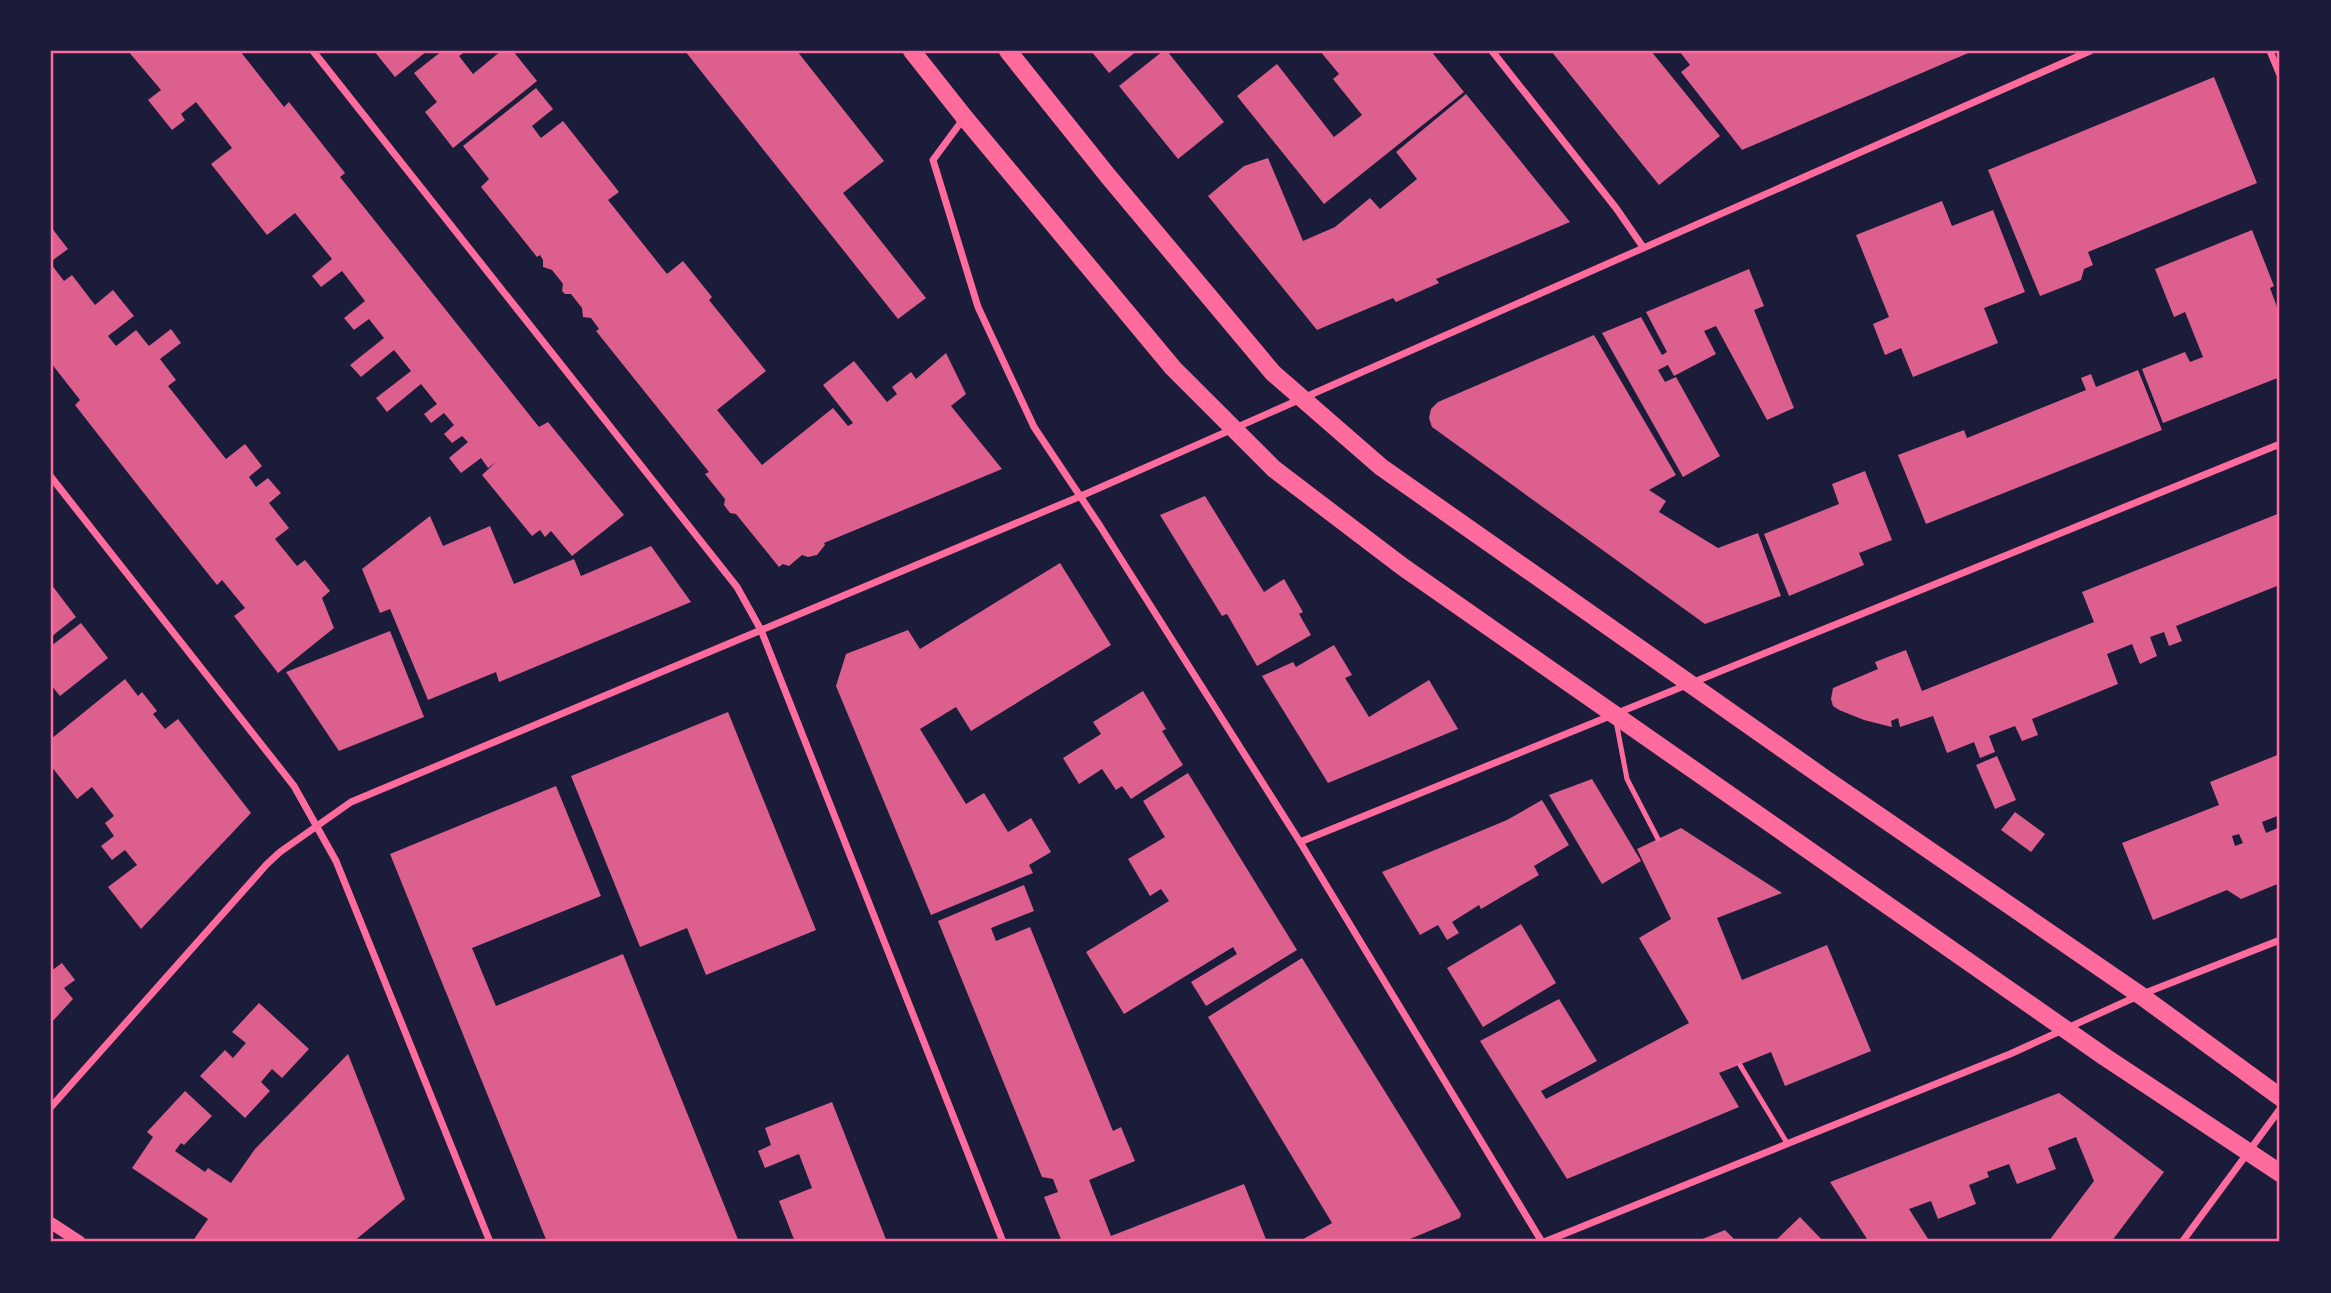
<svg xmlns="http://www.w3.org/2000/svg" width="2331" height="1293" viewBox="0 0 2331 1293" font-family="'PT Sans Narrow',sans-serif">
	<rect width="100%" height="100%" fill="#1b1b3a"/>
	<path fill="#dd5f8e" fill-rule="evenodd" d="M128,51H240L284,107L289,102L345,173L340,177L539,427L548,422L624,515L572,556L551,531L545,537L540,530L532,536L482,475L496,462L488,468L481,458L461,473L449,458L468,442L462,436L452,443L444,434L454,425L444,413L431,423L424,414L437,404L421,384L387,412L376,398L411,371L394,350L361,377L350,365L384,338L369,319L354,330L344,318L365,301L342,271L321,287L312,276L332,259L295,213L267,235L211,164L232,148L196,102L181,114L185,120L172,130L148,100L161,90Z
		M374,51H427L395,77Z
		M442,51H466L459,56L473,74L501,51H513L537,81L453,148L425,112L437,102L414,73Z
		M685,51H797L884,161L843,193L926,298L898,319Z
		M1091,51H1137L1109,73Z
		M1163,51H1167L1224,122L1178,159L1119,86Z
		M1320,51H1431L1464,92L1324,204L1237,96L1277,64L1334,137L1362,115L1333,79L1339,74Z
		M1551,51H1651L1720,136L1659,185Z
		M1682,51H1973L1742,150L1681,72L1690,65L1680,52Z
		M2214,77L2257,183L2088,252L2093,265L2084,269L2081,280L2040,296L1988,170Z
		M536,88L553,109L532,126L541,138L563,121L619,192L608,200L667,274L683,261L712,297L709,300L766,371L717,410L762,465L833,408L848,426L853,423L823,385L854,361L887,402L897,394L892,387L911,372L916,379L946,353L966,394L951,406L1002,469L824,543L825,545L817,555L808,557L802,555L789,566L783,564L779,567L736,514L730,513L724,505L725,499L705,474L709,472L596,331L599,329L591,318L583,317L582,308L571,294H565L562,291L563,284L560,280L552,270L543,267V260L540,255L537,257L481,187L489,179L463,146Z
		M1466,94L1570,222L1436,279L1439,283L1396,302L1393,298L1317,330L1208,196L1244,166L1268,158L1303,241L1335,227L1370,198L1380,209L1417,179L1396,152Z
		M1942,201L1952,226L1993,210L2025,292L1984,308L1998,343L1913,377L1901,348L1885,355L1873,324L1889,317L1856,235Z
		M51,227L68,249L53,260L51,257Z
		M2252,230L2274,286L2270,288L2280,315V377L2163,423L2142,369L2185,352L2190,362L2203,357L2185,312L2174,317L2155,269Z
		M51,264L64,281L72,275L95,305L113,290L134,316L108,336L116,346L136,330L149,346L171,329L181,343L160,359L176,380L168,386L226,459L245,444L262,466L249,477L256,487L268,478L281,493L269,503L289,528L275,539L297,566L305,560L330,591L322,598L334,628L278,673L234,616L245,608L222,580L217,585L139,487L75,405L80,400L51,363Z
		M1749,269L1764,306L1754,310L1794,408L1767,420L1716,326L1704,331L1716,354L1674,376L1668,365L1658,370L1665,382L1676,377L1720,456L1683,477L1602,333L1641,317L1662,355L1667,352L1646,312Z
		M1594,335L1676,475L1649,490L1666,501L1659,512L1718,548L1758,533L1781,596L1705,624L1432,427L1429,418L1431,409L1438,402Z
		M2138,370L2162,430L1926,524L1898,455L1964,430L1967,438L2086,390L2081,378L2091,374L2096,387Z
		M1865,471L1892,540L1859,553L1864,565L1789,596L1764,534L1839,504L1832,484Z
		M1205,496L1264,592L1284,579L1303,612L1299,614L1311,635L1257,666L1227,614L1222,616L1160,515Z
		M2280,513V595L2277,586L2176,626L2182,641L2169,646L2164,632L2150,637L2157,656L2140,664L2132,644L2107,654L2118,684L2032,719L2038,735L2022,741L2015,726L1989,736L1995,752L1980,758L1974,742L1947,753L1933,716L1900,727L1898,718L1891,721L1892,727L1864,720L1839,710L1833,706L1831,699L1833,688L1878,669L1875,662L1906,650L1922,691L2094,622L2082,592Z
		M430,516L443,546L490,526L514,584L574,559L581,576L651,546L691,602L499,682L496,672L428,700L390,609L380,613L362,569Z
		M1060,563L1111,645L971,731L956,707L920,729L966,804L984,793L1008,832L1031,818L1051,852L1029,865L1033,873L931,915L836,686L846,654L908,630L920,649Z
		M51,584L76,617L51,637Z
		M81,623L108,658L60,696L51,685V646Z
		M390,631L424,717L339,751L286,672Z
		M1334,645L1352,675L1345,678L1369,717L1429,680L1458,729L1328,783L1262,676L1293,662L1296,667Z
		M125,679L138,696L142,692L157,711L153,714L165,729L178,719L251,813L141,929L108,887L137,865L125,850L112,860L101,846L114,836L105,823L114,816L92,787L77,799L51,766V739Z
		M1143,691L1166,729L1162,731L1183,765L1131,799L1122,786L1116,790L1102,769L1079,784L1063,758L1101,734L1093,722Z
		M728,712L816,930L706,975L687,928L640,947L571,776Z
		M2280,754V815L2262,822L2266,833L2280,827V883L2241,899L2227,890L2153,920L2122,843L2219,805L2210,782ZM2239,834L2243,843L2235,846L2232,836Z
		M1997,756L2016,800L1995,809L1976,765Z
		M1188,773L1297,950L1206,1006L1191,982L1237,954L1233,947L1124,1014L1086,952L1169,901L1161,889L1150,896L1128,859L1165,837L1143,801Z
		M1592,779L1641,861L1602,884L1549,795Z
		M556,786L601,896L472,948L496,1006L623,954L739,1242H547L390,854Z
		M1542,800L1569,845L1534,866L1539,875L1481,909L1479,905L1452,922L1459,933L1447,940L1438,925L1420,935L1382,872L1507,820Z
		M2015,812L2045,834L2031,852L2001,830Z
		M1681,828L1782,893L1717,918L1742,980L1827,945L1871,1051L1785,1086L1771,1052L1719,1073L1739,1107L1567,1179L1480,1041L1559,999L1597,1061L1541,1091L1546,1099L1689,1023L1639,938L1671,919L1637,849Z
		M1024,885L1034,911L991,928L996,941L1030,927L1113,1131L1121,1127L1135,1161L1089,1180L1111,1236L1244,1184L1267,1242H1062L1044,1197L1058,1192L1053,1179L1042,1177L938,921Z
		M1521,924L1556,983L1483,1027L1447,968Z
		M1302,958L1461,1214L1460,1218L1403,1242H1298L1332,1223L1208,1017Z
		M62,963L75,980L64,988L73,999L51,1023V971Z
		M259,1003L309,1049L282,1078L272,1069L261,1082L270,1091L245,1118L200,1076L225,1050L233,1058L246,1043L232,1032Z
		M348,1054L405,1199L353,1242H192L208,1219L132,1168L153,1137L147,1132L185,1091L212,1116L184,1145L181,1143L175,1151L205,1172L208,1168L231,1183L255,1149Z
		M2059,1093L2164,1172L2111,1242H2048L2094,1181L2076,1137L2048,1148L2056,1169L2017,1184L2009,1164L1987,1172L1989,1177L1969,1185L1976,1204L1938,1219L1931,1201L1909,1209L1930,1242H1869L1830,1182Z
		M832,1102L887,1242H795L779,1201L812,1188L799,1154L765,1168L758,1151L771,1145L765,1128Z
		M1800,1217L1824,1242H1774Z
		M1725,1230L1737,1242H1695Z"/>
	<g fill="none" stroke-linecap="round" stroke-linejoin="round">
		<path stroke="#ff6b9d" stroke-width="5" d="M1616,721L1627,779L1658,839
			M1740,1065L1787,1143"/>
		<path stroke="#ff6b9d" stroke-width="7" d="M313,51L737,587L761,630L1003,1242
			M1492,51L1616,208L1643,247
			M2270,51L2280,75
			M964,118L933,160L978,307L1034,427L1100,526L1300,842L1542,1242
			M51,477L294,786L336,861L490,1242
			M1300,842L2280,444
			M51,1107L267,864L280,852L351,802L1081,496L2090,51
			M1544,1242L2010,1054L2140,995L2280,940
			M2182,1242L2280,1109"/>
		<path stroke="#ff6b9d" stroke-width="12" d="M51,1223L80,1242"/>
		<path stroke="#ff6b9d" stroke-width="18" d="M912,51L965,118L1173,368L1274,469L1403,567L2105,1057L2280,1173
			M1008,51L1108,176L1273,373L1381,467L1827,780L2140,995L2280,1097"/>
	</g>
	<rect width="2331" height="1293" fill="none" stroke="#1b1b3a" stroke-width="105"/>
	<rect x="52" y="52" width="2226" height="1188" fill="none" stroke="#ff6b9d" stroke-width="2.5"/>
</svg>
